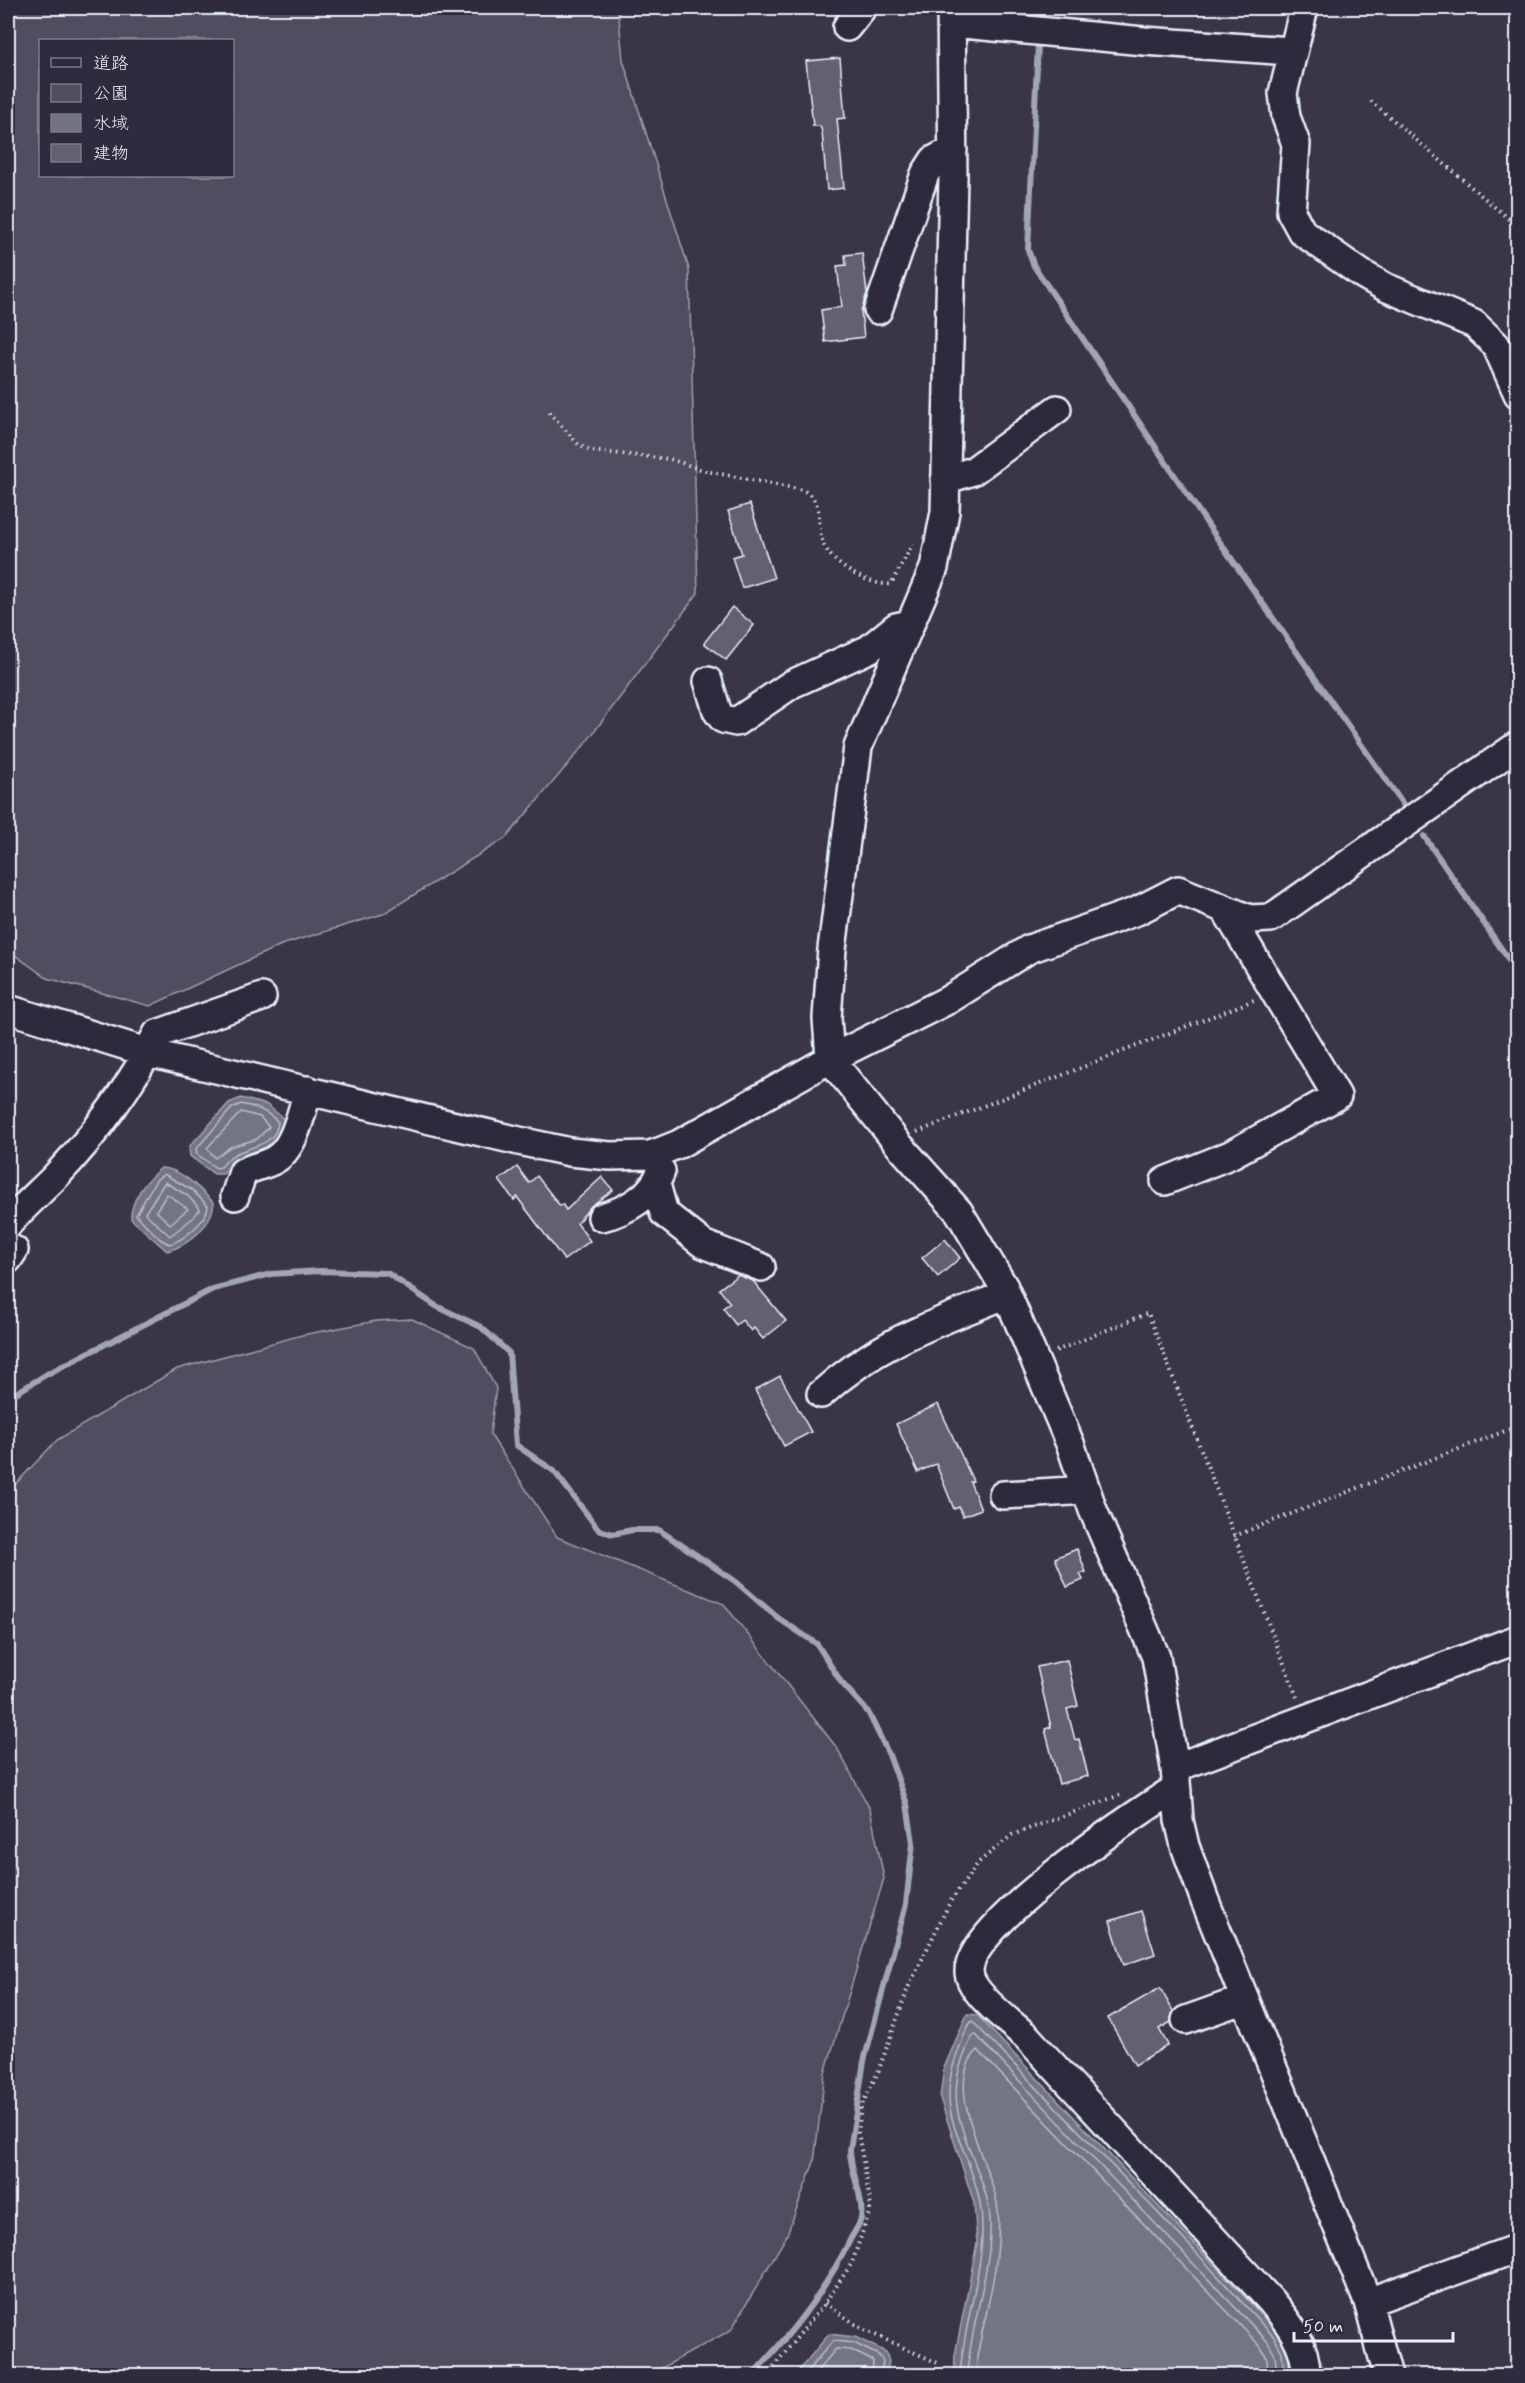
<svg xmlns="http://www.w3.org/2000/svg" width="1525" height="2383" viewBox="0 0 1525 2383" font-family="Mynerve,'Klee One',sans-serif">
	<rect width="100%" height="100%" fill="#3a3648"/>
	<filter id="ink" filterUnits="userSpaceOnUse"><feTurbulence type="fractalNoise" baseFrequency=".0167" numOctaves="2"/><feDisplacementMap in="SourceGraphic" scale="12" xChannelSelector="R" yChannelSelector="G"/><feConvolveMatrix kernelMatrix="1 2 1 2 8 2 1 2 1" color-interpolation-filters="sRGB"/></filter>
	<g filter="url(#ink)">
		<path fill="#504e5f" stroke="#9ca0ac" stroke-width="1.5" fill-rule="evenodd" d="M8,8H618L623,60L689,269L698,593L585,744L506,838L383,914L281,945L150,1006L47,978L8,950ZM40,40H232V176H40Z
			M412,1319L474,1348L496,1388L490,1434L557,1537L724,1604L837,1748L870,1809L884,1878L825,2073L814,2162L786,2237L731,2330L649,2375H8V1492L57,1440L177,1369L302,1335L376,1321Z"/>
		<path fill="#737482" stroke="#a2a6b1" stroke-width="1.5" d="M241,1098L267,1105L283,1118L282,1133L275,1141L263,1152L235,1160L223,1174H214L190,1156L189,1147L229,1103Z
			M161,1168C181,1168 201,1190 214,1203C212,1225 188,1246 167,1251L131,1219C130,1200 147,1179 161,1168Z
			M967,2014L977,2015L1279,2333L1288,2350L1290,2375H954L955,2355L977,2243L974,2203L940,2098L944,2068Z
			M829,2334L855,2337L886,2352L889,2362L885,2375H795Z"/>
		<g fill="none" stroke-linecap="round" stroke-linejoin="round">
			<path stroke="#b9bfc9" stroke-width="1.5" d="M241,1104C256,1107 267,1111 278,1122C276,1145 252,1146 235,1154C229,1157 225,1163 221,1167L216,1168L197,1154L196,1149L232,1108Z
				M241,1112L260,1117L269,1127L257,1139L230,1147L215,1158L207,1148Z
				M164,1174L192,1190L208,1206C207,1221 183,1241 169,1244L160,1239L136,1215L156,1180Z
				M165,1182L188,1196L200,1209L193,1218L170,1236L145,1213Z
				M167,1194L188,1209L170,1224L156,1211Z
				M803,2376L833,2341L854,2343L880,2356L883,2362L880,2376
				M813,2376L836,2349L851,2350L873,2361L872,2376
				M960,2376C963,2319 990,2258 980,2203C969,2141 931,2117 959,2049C962,2040 966,2027 972,2021L1191,2247L1274,2337L1282,2352L1284,2376
				M967,2376C970,2320 1000,2250 987,2199C974,2150 942,2109 963,2058C966,2050 969,2039 975,2034L1267,2341L1275,2355L1277,2376
				M976,2376L977,2357C986,2309 1006,2246 996,2198C987,2161 942,2082 978,2050L1260,2346L1267,2358L1268,2376"/>
			<path stroke="#a2a6b1" stroke-width="6" d="M1041,14V8
				M1038,44L1028,250L1034,266L1210,528L1407,810
				M1424,836L1518,973
				M8,1398L47,1374L213,1289L271,1274L320,1271L387,1273L436,1306L481,1327L509,1353L516,1445L554,1471L599,1530L613,1534L632,1530H659L735,1581L778,1618L817,1644L841,1682L868,1712L889,1755L907,1804L913,1843L906,1904L864,2061L850,2150C850,2172 864,2196 861,2218C860,2224 854,2233 851,2238C827,2288 790,2336 751,2376"/>
		</g>
		<path fill="#636171" stroke="#e8f1f8" stroke-width="1.5" d="M840,58L845,118L837,119L844,188L827,190L822,132L820,126H813L806,61Z
			M862,253L867,293L861,311L864,337L825,342L821,310L842,307L837,266L846,265L845,255Z
			M750,504L774,578L742,588L732,557L742,554L728,511Z
			M732,607L754,625L726,660L704,643Z
			M517,1167L529,1183L537,1176L560,1206L562,1204L566,1210L602,1177L613,1190L591,1206L577,1223L590,1241L564,1260L517,1197L514,1200L499,1180Z
			M945,1239L960,1258L938,1277L922,1258Z
			M738,1275L753,1281L786,1321L763,1339L754,1328L751,1331L742,1320L736,1325L723,1308L730,1303L719,1289Z
			M780,1376L811,1432L784,1446L755,1390Z
			M938,1404L973,1481L970,1482L981,1509L963,1516L959,1507L954,1509L936,1464L918,1472L896,1424Z
			M1077,1549L1086,1572L1080,1574L1083,1580L1067,1587L1055,1558Z
			M1067,1660L1078,1706L1067,1709L1075,1740L1079,1739L1088,1776L1059,1784L1045,1729L1051,1727L1037,1667Z
			M1141,1911L1155,1954L1124,1965L1110,1921Z
			M1160,1988L1173,2011L1171,2022L1159,2029L1168,2045L1135,2065L1108,2018Z"/>
		<g fill="none" stroke-linecap="round" stroke-linejoin="round">
			<defs>
				<path id="minor" d="M951,8L953,177L945,512L934,568L858,747L832,949L827,1018L830,1059L899,1145L959,1212L1004,1287L1071,1446L1093,1510L1156,1657L1175,1768L1179,1820L1185,1846L1205,1901L1368,2302L1388,2376
					M1304,8L1283,93L1286,117L1296,144L1291,212L1302,232L1362,274L1385,287L1474,324L1496,345L1518,394
					M952,23L1144,41L1291,51
					M847,27L862,8
					M878,310L925,174L934,160L953,150
					M945,480L973,471L1057,409
					M708,681L717,711L723,719L736,722L792,684L869,649L896,627L910,624
					M8,1009L153,1054L519,1141L570,1152L610,1156L650,1155L659,1152L679,1144L830,1059L948,1000L1029,949L1137,911L1178,890L1250,919L1271,918L1518,745
					M1165,1181L1230,1155L1337,1096L1225,909
					M656,1184L664,1213L703,1244L761,1267
					M235,1196L243,1172C253,1167 265,1165 274,1160C295,1149 302,1110 308,1090
					M602,1217C626,1211 653,1196 661,1171
					M8,1224C22,1208 39,1193 54,1178C94,1136 131,1086 157,1034L262,997
					M8,1259L14,1250
					M821,1394C879,1341 937,1323 1007,1294
					M1003,1495L1072,1491L1085,1487
					M1175,1768L1518,1639
					M1177,1791L1167,1794C1127,1820 968,1925 969,1972C970,1993 1011,2023 1026,2036L1270,2300C1289,2323 1307,2345 1306,2376
					M1186,2020L1245,1999
					M1368,2302L1518,2248"/>
			</defs>
			<use href="#minor" stroke="#e8f1f8" stroke-width="32"/>
			<path stroke="#e8f1f8" stroke-width="4" stroke-dasharray="1.5 4.5" stroke-linecap="butt" d="M1371,101L1518,227
				M549,412L580,446L591,451L670,459L706,471L803,490C826,503 815,521 823,543C831,565 869,586 891,584L913,544
				M917,1132L1254,1000
				M1056,1351L1148,1313L1297,1697
				M1234,1536L1518,1426
				M1511,2274L1518,2290
				M825,2303L862,2329L940,2364
				M766,2376L825,2303L852,2263L871,2207L858,2132L861,2107L878,2072L908,1988L950,1902L979,1862L1012,1835L1120,1795"/>
			<use href="#minor" stroke="#2f2a3d" stroke-width="27"/>
		</g>
	</g>
	<rect width="1525" height="2383" fill="none" stroke="#2f2a3d" stroke-width="30"/>
	<rect x="15" y="15" width="1495" height="2353" fill="none" stroke="#e8f1f8" stroke-width="2" filter="url(#ink)"/>
	<rect x="39" y="39" width="195" height="138" fill="#2f2a3d" stroke="#797a88" stroke-width="1.5"/>
	<rect x="51" y="58" width="30" height="9" fill="#2f2a3d" stroke="#797a88" stroke-width="1.5"/>
	<text x="93" y="69" font-size="18" fill="#e8f1f8">道路</text>
	<rect x="51" y="84" width="30" height="18" fill="#504e5f" stroke="#797a88" stroke-width="1.5"/>
	<text x="93" y="99" font-size="18" fill="#e8f1f8">公園</text>
	<rect x="51" y="114" width="30" height="18" fill="#737482" stroke="#797a88" stroke-width="1.5"/>
	<text x="93" y="129" font-size="18" fill="#e8f1f8">水域</text>
	<rect x="51" y="144" width="30" height="18" fill="#636171" stroke="#797a88" stroke-width="1.5"/>
	<text x="93" y="159" font-size="18" fill="#e8f1f8">建物</text>
	<path d="M1294 2332v9h159v-9" fill="none" stroke="#e8f1f8" stroke-width="3"/>
	<text x="1303" y="2332" font-size="18" fill="#e8f1f8" stroke="#2f2a3d" stroke-width="4.5" paint-order="stroke">50 m</text>
</svg>
